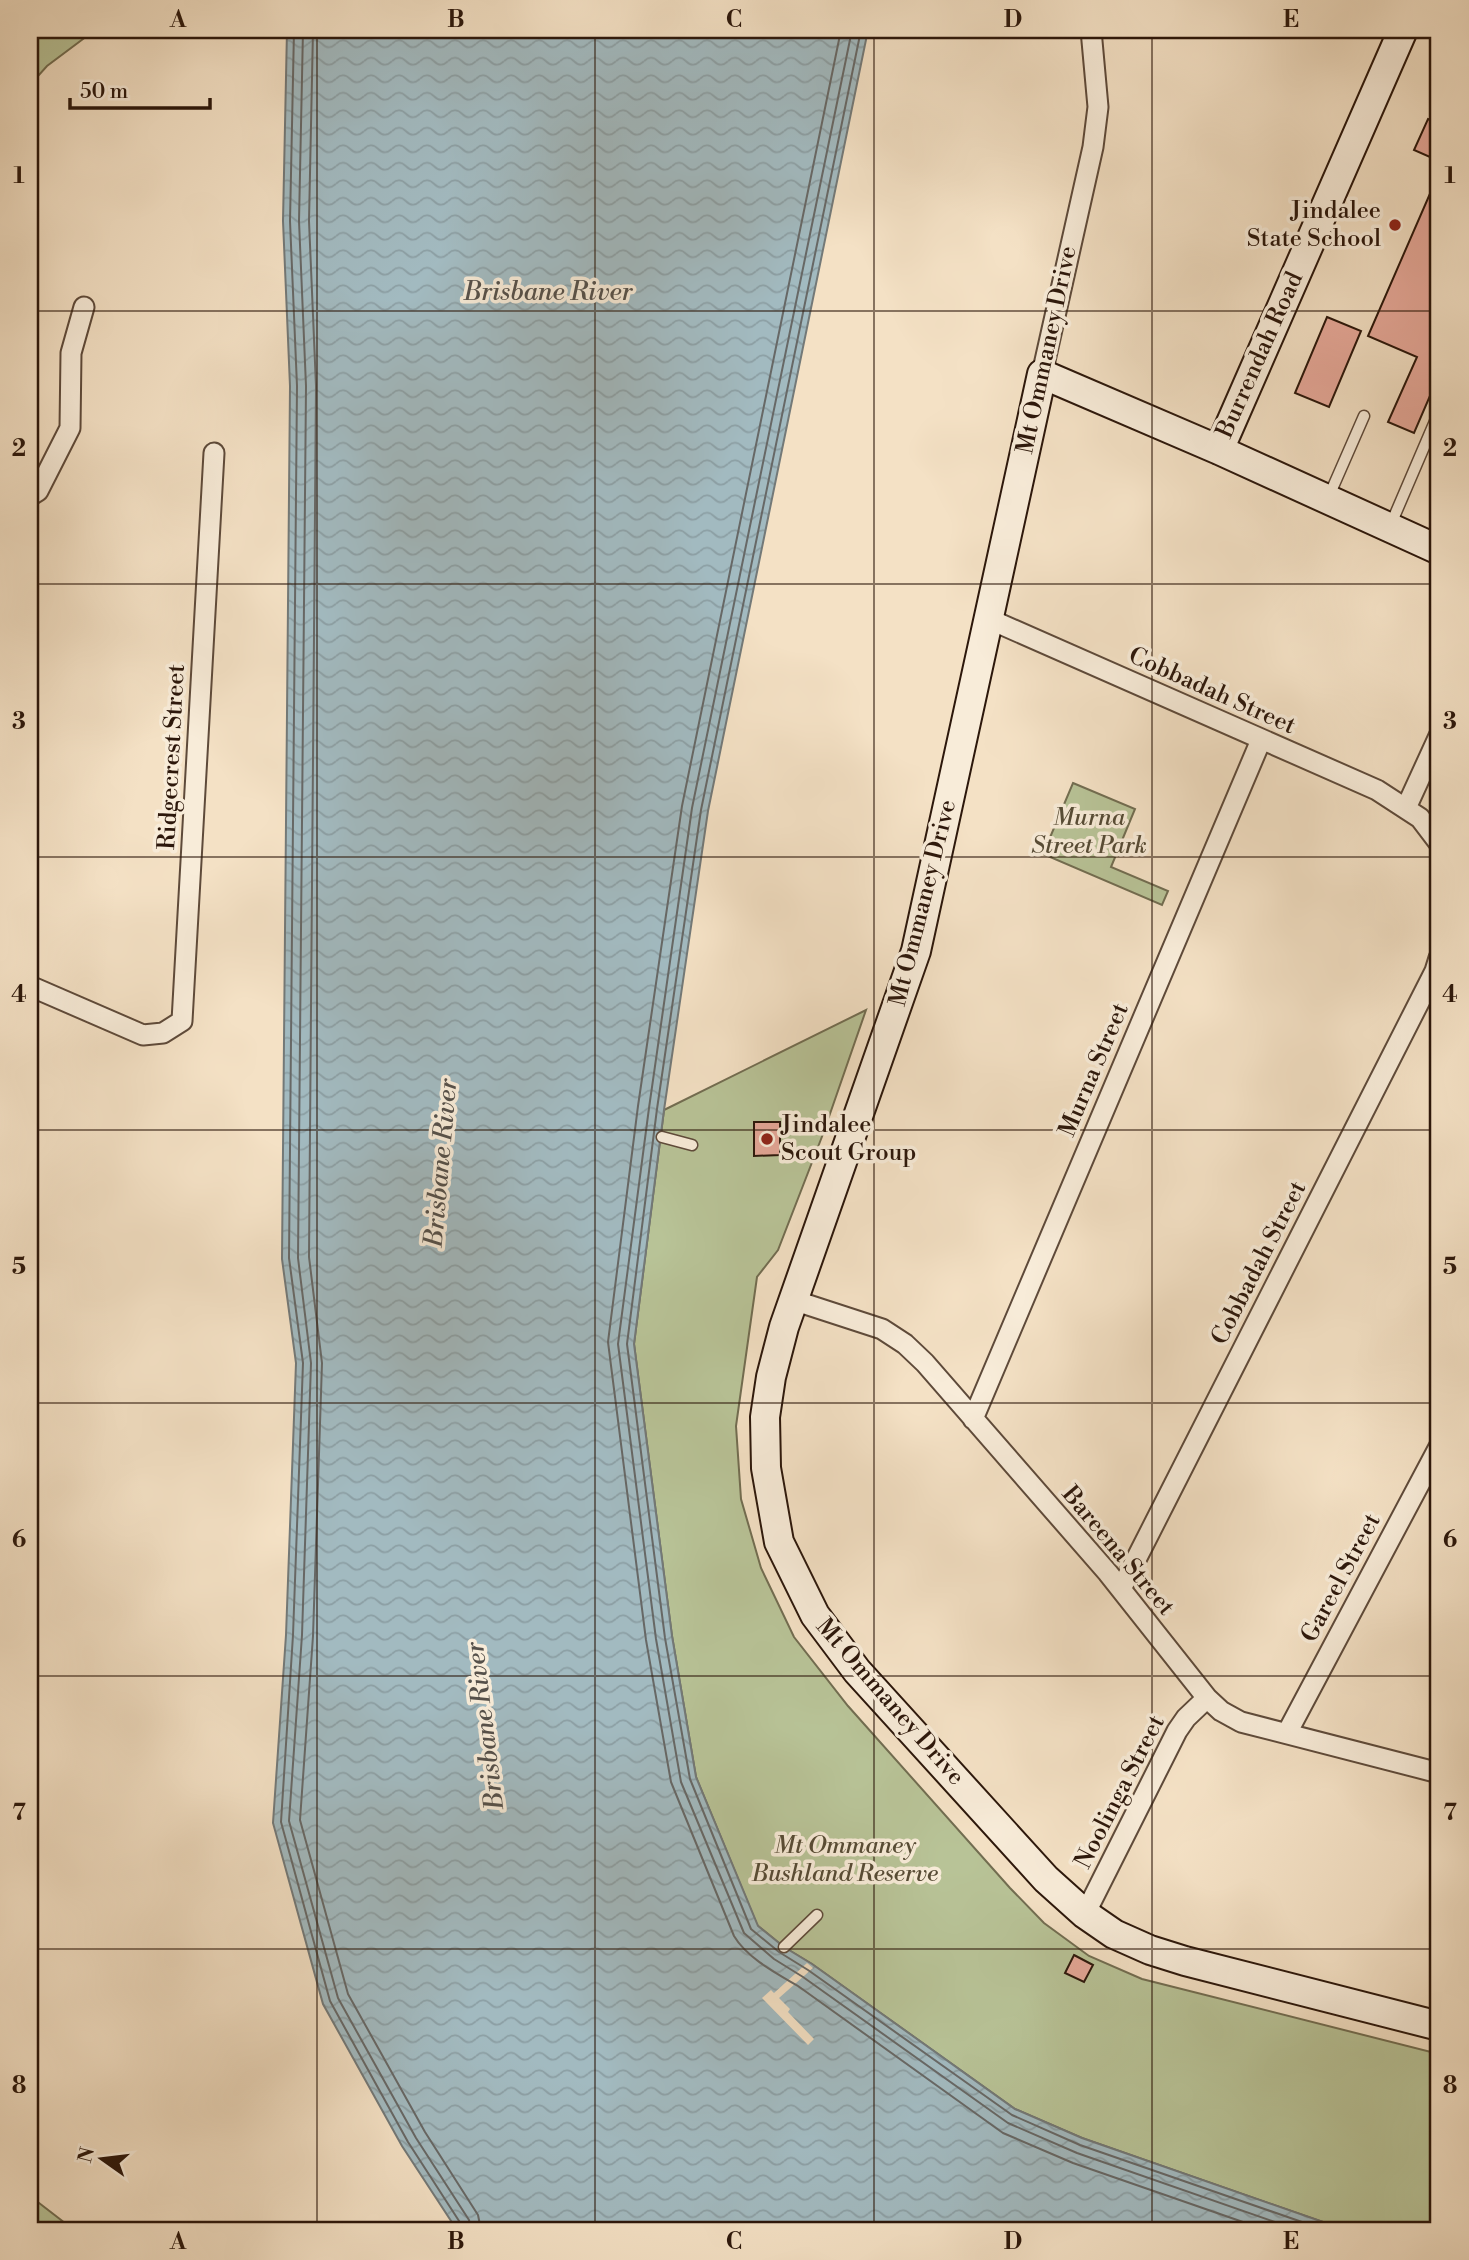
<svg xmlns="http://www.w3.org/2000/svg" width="1469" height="2260" viewBox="0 0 1469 2260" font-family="'Libre Bodoni',serif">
	<defs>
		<pattern id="water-waves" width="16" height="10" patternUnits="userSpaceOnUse" patternTransform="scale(1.75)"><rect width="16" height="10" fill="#a2bac0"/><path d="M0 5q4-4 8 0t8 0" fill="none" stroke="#8c9fa4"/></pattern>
	</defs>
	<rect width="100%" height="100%" fill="#f4e1c5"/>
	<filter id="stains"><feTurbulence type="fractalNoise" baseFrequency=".00286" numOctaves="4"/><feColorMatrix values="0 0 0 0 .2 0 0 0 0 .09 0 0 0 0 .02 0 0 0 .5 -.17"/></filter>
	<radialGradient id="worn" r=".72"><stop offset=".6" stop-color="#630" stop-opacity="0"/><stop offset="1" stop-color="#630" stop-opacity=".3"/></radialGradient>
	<path fill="#b8c397" stroke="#726d51" stroke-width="2" d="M30,30H95L47,66L30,85Z
		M1073,783L1135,809L1111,867L1168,891L1162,905L1043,854Z
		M866,1010L823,1134L778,1250L757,1277L736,1426L741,1499L761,1568L794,1637L848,1706L1010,1888L1044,1923L1089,1956L1142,1979L1439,2054V2230H1346L1082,2138L1015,2109L812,1964L784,1947L757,1925L696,1777L672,1636L634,1344L664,1110Z
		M30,2196L74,2230H30Z"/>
	<path fill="url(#water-waves)" stroke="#737978" stroke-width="2" d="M287,30H868L708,811L664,1110L634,1344L672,1636L696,1777L758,1926L784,1947L812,1964L1015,2109L1082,2138L1346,2230H457L402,2146L323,2004L273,1823L286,1635L296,1363L282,1259L290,386L283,221Z"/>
	<path fill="#f4e1c5" d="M807,1963L813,1968L779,1998L790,2009L788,2012L814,2039L808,2045L762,1998L771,1990L774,1993Z"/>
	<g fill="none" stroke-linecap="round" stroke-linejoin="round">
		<path stroke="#676866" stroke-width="2" d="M294,30L290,221L297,386L289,1258L303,1363L293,1635L281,1822L330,2001L408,2142L461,2224L462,2230
			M303,30L299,221L306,386L298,1258L311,1363L302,1635L289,1821L338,1998L416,2138L469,2220L471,2230
			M313,30L309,221L316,386L309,1257L322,1363L313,1636L300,1820L348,1994L425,2132L478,2215L481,2230
			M841,30L682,806L638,1106L608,1342L646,1640L671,1782L734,1936C747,1958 776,1973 798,1986L1003,2133L1073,2163L1266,2230
			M852,30L692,808L649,1108L618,1344L656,1639L681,1782L744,1933L774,1959L803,1977L1008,2123L1077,2153L1298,2230
			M861,30L701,810L657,1109L627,1344L665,1638L690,1779L751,1929L779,1952L808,1970L1012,2115L1080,2145L1325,2230"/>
		<path stroke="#737978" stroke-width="5" d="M30,34L35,30"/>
	</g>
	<path fill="#e6a899" stroke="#2c170b" stroke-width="2" d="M1428,119L1439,124V161L1414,150Z
		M1439,173V375L1414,433L1388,422L1417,357L1368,336Z
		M1327,317L1361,331L1329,407L1295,393Z
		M754,1122H780V1155L754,1156Z
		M1074,1955L1093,1965L1084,1982L1065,1973Z"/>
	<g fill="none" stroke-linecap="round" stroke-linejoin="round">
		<defs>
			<path id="lane" d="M1329,496L1364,416
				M1391,524L1439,412
				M662,1137L692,1145
				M784,1947L817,1915"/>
			<path id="street" d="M1042,374L1093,147L1098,107L1091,30
				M30,496L38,491L70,428L71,353L84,307
				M989,619L1377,790L1420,818L1439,843
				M1406,808L1439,736
				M30,986L143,1035L163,1033L182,1021L214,453
				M793,1300L882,1329L905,1344L925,1363L1108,1573L1207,1698L1221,1711L1241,1722L1439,1773
				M973,1419L1261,740
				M1121,1589L1435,971L1439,958
				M1287,1733L1439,1447
				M1085,1914L1177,1731L1186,1718L1207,1698"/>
			<path id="secondary" d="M1219,450L1403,30
				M1439,550L1219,450L1042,374L916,951L784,1327L771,1377L765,1417L766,1468L779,1542L815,1615L857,1671L1046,1879L1085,1914L1114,1934L1150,1950L1185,1961L1439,2026"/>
		</defs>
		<use href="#lane" stroke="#5e4a3a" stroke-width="13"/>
		<use href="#street" stroke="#5e4a3a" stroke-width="23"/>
		<use href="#secondary" stroke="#2c170b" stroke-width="32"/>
		<use href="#lane" stroke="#f8ecd9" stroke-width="10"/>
		<use href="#street" stroke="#f8ecd9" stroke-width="19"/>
		<use href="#secondary" stroke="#f8ecd9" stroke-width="28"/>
	</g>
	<path fill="none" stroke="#2c170b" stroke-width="2" stroke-opacity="0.55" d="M317,30V2230M595,30V2230M874,30V2230M1152,30V2230M30,311H1439M30,584H1439M30,857H1439M30,1130H1439M30,1403H1439M30,1676H1439M30,1949H1439"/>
	<g fill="#8f2418" stroke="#f8ecd9" stroke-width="2.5">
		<circle cx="1395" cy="225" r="7"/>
		<circle cx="767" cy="1139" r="7"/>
	</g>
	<g text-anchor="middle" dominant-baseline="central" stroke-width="7" stroke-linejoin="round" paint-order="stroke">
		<g font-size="24" fill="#2c170b" stroke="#f8ecd9" text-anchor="end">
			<text x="1381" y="211">Jindalee<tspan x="1381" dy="28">State School</tspan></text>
			<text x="781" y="1125" text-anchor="start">Jindalee<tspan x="781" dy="28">Scout Group</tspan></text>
		</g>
		<g font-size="24" fill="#2c170b" stroke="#f8ecd9">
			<text transform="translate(1047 350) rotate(-78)">Mt Ommaney Drive</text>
			<text transform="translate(1260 355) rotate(-66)">Burrendah Road</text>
			<text transform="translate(1212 691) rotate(24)">Cobbadah Street</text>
			<text transform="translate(172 757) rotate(-87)">Ridgecrest Street</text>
			<text transform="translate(923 903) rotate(-76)">Mt Ommaney Drive</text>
			<text transform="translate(1094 1070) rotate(-67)">Murna Street</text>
			<text transform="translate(1259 1263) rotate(-63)">Cobbadah Street</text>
			<text transform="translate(1118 1551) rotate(50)">Bareena Street</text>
			<text transform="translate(1341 1578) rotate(-62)">Gareel Street</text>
			<text transform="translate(890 1702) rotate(49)">Mt Ommaney Drive</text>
			<text transform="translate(1120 1792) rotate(-63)">Noolinga Street</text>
		</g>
		<g font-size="24" font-style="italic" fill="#564b35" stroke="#f8ecd9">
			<text x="1089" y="818">Murna<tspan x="1089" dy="28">Street Park</tspan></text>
			<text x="845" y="1846">Mt Ommaney<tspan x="845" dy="28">Bushland Reserve</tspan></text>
		</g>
		<g font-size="26" font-style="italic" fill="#55504a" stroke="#f8ecd9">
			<text x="548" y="292">Brisbane River</text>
			<text transform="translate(441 1163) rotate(-85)">Brisbane River</text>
			<text transform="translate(485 1726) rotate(-97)">Brisbane River</text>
		</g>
	</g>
	<rect width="1469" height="2260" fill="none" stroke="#f4e1c5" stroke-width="77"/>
	<g transform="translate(102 2159) rotate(284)" stroke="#f8ecd9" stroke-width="5" paint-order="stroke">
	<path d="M0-5L12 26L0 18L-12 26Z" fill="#2c170b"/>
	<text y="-10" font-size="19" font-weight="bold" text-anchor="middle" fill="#2c170b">N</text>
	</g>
	<path d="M70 98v10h140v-10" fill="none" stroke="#2c170b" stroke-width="3.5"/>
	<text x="80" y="98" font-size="21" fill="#2c170b" stroke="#f8ecd9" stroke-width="5" paint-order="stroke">50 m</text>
	<rect x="38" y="38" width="1392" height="2184" fill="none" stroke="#2c170b" stroke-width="2.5"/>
	<g font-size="23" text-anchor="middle" font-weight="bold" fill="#2c170b">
		<text x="178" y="27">A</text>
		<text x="456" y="27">B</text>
		<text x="734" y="27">C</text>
		<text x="1013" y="27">D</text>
		<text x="1291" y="27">E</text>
		<text x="19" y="183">1</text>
		<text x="1450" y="183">1</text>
		<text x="19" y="456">2</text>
		<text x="1450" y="456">2</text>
		<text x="19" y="729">3</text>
		<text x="1450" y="729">3</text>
		<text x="19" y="1002">4</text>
		<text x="1450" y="1002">4</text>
		<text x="19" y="1274">5</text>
		<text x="1450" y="1274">5</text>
		<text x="19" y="1547">6</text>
		<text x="1450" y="1547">6</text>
		<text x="19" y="1820">7</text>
		<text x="1450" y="1820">7</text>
		<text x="19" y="2093">8</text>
		<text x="1450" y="2093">8</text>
		<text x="178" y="2249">A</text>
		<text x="456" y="2249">B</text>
		<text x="734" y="2249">C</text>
		<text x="1013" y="2249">D</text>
		<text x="1291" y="2249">E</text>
	</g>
	<rect width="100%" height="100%" filter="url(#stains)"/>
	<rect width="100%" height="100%" fill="url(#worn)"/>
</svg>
